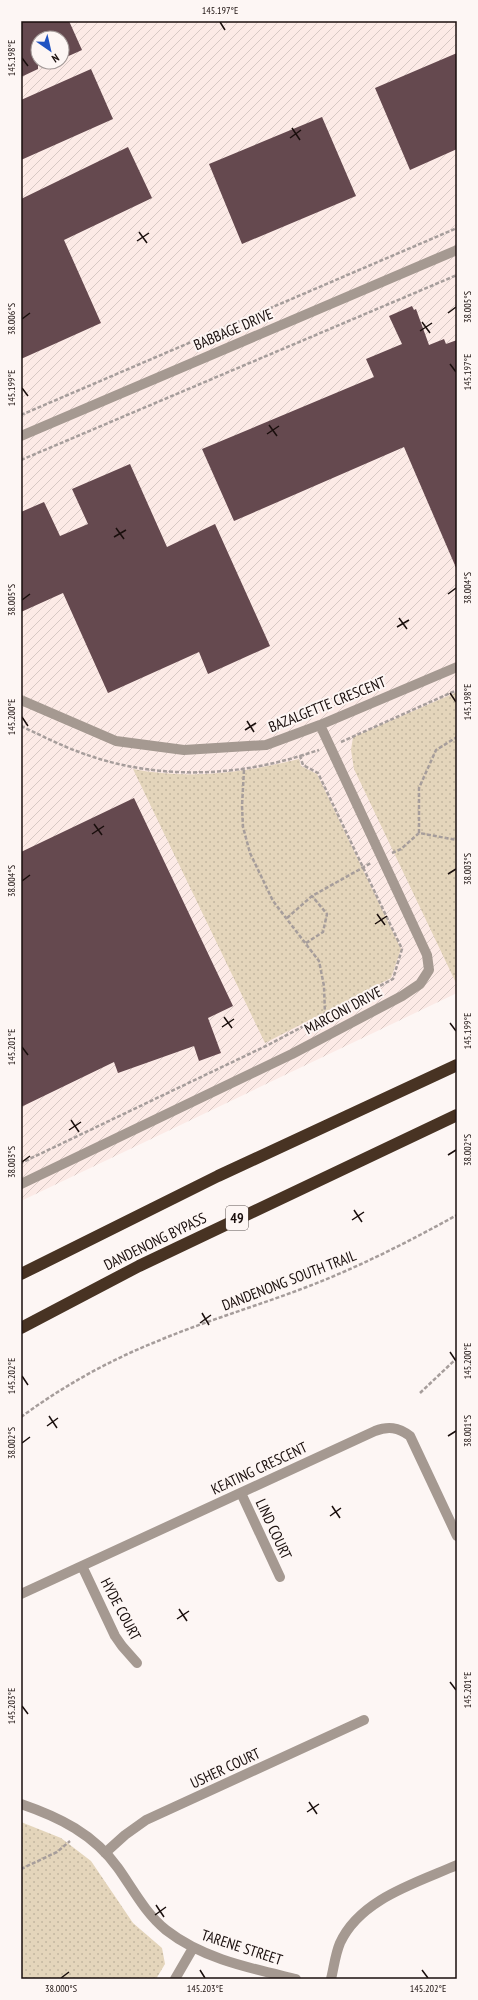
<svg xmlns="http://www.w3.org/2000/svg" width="478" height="2000" viewBox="0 0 478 2000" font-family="'PT Sans Narrow',sans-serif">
	<defs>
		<pattern id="industrial-furrows" width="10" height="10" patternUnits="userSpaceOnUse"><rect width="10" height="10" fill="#fceae6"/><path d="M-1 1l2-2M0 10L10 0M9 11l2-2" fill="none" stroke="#d7c8c4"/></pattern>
		<pattern id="grass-dots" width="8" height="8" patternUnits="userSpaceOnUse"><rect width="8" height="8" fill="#e4d5bb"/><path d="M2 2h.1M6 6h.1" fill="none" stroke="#c3b6a0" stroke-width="1.8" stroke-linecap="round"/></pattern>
	</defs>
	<rect width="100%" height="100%" fill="#fdf6f4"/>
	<path fill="url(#industrial-furrows)" fill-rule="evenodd" d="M21,21H457V993L21,1201ZM38,38H62V62H38Z"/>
	<path fill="url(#grass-dots)" d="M457,692V985L354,769L351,750L353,737Z
		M299,759L301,766L317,774L401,949L391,978L265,1043L133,769C189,780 244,773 299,759Z
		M21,1822L61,1838L91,1861L133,1923L162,1948L165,1964L156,1979H21Z"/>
	<path fill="#65494f" d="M21,21H69L82,50L62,59V38H38V69L21,77Z
		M457,53V149L410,170L375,88Z
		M91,69L113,119L21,160V100Z
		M322,117L356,196L242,244L209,164Z
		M128,147L152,198L64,240L101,323L21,359V199Z
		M412,306L414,310L416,309L429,345L444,339L446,344L457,340V570L404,447L234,521L202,449L374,377L366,359L402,344L389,316Z
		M130,464L167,547L215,524L270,646L208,674L199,652L108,693L63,593L21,612V512L44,502L60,536L88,524L72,489Z
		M134,798L233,1006L208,1018L221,1053L199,1061L194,1046L118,1073L114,1062L21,1107V852Z"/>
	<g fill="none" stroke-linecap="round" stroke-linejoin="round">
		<path stroke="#a69d9b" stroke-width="2.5" stroke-dasharray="4 2" stroke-linecap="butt" d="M21,415L457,228
			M21,460L457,275
			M21,726C40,735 60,745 79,752C150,779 229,778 300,756L303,765L318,773L402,949L393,979L268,1045L21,1163
			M341,742L457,690
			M300,756L319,750
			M244,770L242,806L243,827L250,853L273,901L319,961L324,986L325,1015
			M419,833V788L436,750L457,737
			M392,853L401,849L419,833L457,840
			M287,918L312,896L371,863
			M306,943L323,932L327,914L312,896
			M420,1393L457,1358
			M21,1417C62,1387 106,1362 153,1343C202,1322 254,1307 304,1288C357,1268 408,1242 457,1215
			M21,1869L57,1852L70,1841"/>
		<path stroke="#a59991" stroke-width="10" d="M21,436L457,250
			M21,700L116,741L184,750L266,745L320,725L457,667
			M21,1184L292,1054L402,996L420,984L429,970L427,955L320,725
			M241,1493L280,1577
			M82,1566L115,1636L122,1646L137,1663
			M21,1594L375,1431C388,1426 398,1427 410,1436L457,1536
			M21,1804C59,1817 94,1834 118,1868C133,1889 145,1913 166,1930C203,1959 250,1968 296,1979
			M105,1853L125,1835L146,1820L364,1720
			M175,1979L193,1948
			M331,1979C334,1967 335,1955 340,1943C360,1899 416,1883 457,1865"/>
		<path stroke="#483323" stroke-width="12" d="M21,1274L218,1176L457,1065
			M21,1328L139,1266L457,1115"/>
	</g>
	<path fill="none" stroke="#190e0c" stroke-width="1.5" d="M220,22L225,30M22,58L28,66M292,128L300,140M290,138L301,130M139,232L147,243M137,241L149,233M448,313L456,307M22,319L30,313M422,322L430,333M420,331L432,323M450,364L456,372M22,388L28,396M269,425L277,436M267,434L279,426M116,528L124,539M114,537L126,530M448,594L456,588M22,600L30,594M399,618L407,629M397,627L409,620M450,693L456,702M22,717L28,726M247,721L254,732M245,730L256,723M94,824L102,835M92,834L104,826M448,874L456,869M22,881L30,875M377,914L385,925M375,924L387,916M224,1017L232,1028M450,1023L456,1031M222,1027L234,1019M22,1047L28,1055M71,1120L79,1132M69,1130L81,1122M448,1155L456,1150M22,1162L30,1156M354,1210L362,1222M352,1220L364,1212M202,1313L209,1325M200,1323L211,1315M450,1352L456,1361M22,1376L28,1385M49,1416L57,1428M47,1426L58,1418M448,1436L456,1431M22,1443L30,1437M332,1506L340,1518M330,1516L341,1508M179,1609L187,1621M177,1619L189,1611M450,1682L456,1690M22,1706L28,1714M309,1802L317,1814M307,1812L319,1804M156,1905L164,1917M155,1915L166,1907M200,1970L205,1978M422,1970L428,1978M61,1978L69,1972"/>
	<g text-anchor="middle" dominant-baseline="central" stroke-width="4" stroke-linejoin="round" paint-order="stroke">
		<rect fill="#fdf6f4" stroke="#5d5452" stroke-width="1" x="226" y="1206" width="22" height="24" rx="3"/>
		<g font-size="14" font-weight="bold" fill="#190e0c">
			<text x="237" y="1218">49</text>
		</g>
		<g font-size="15" fill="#190e0c" stroke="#fdf6f4">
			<text transform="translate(233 329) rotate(-23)">BABBAGE DRIVE</text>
			<text transform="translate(327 704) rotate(-22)">BAZALGETTE CRESCENT</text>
			<text transform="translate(343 1010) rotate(-28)">MARCONI DRIVE</text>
			<text transform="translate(155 1241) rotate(-26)">DANDENONG BYPASS</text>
			<text transform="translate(289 1280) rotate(-21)">DANDENONG SOUTH TRAIL</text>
			<text transform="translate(259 1468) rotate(-25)">KEATING CRESCENT</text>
			<text transform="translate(274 1529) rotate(65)">LIND COURT</text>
			<text transform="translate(121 1609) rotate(62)">HYDE COURT</text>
			<text transform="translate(225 1768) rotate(-25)">USHER COURT</text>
			<text transform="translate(242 1947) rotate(18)">TARENE STREET</text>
		</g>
	</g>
	<rect width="478" height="2000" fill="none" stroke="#fdf6f4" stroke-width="44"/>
	<g transform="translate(50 50) rotate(146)"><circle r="19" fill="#fdf6f4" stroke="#a29997"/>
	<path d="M0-3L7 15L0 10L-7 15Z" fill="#2154c2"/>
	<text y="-6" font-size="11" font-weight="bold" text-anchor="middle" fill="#190e0c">N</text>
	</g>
	<rect x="22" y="22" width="434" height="1956" fill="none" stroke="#190e0c" stroke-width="1.5"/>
	<g font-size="10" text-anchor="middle" fill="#190e0c">
		<text x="220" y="14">145.197°E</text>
		<text transform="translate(11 58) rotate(-90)" y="4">145.198°E</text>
		<text transform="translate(467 307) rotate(-90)" y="4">38.005°S</text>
		<text transform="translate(11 319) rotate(-90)" y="4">38.006°S</text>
		<text transform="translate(467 372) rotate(-90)" y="4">145.197°E</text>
		<text transform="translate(11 388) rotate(-90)" y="4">145.199°E</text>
		<text transform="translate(467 588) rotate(-90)" y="4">38.004°S</text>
		<text transform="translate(11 600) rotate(-90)" y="4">38.005°S</text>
		<text transform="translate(467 702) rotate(-90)" y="4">145.198°E</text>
		<text transform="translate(11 717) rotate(-90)" y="4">145.200°E</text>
		<text transform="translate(467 869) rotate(-90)" y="4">38.003°S</text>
		<text transform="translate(11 881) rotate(-90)" y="4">38.004°S</text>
		<text transform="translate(467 1031) rotate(-90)" y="4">145.199°E</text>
		<text transform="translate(11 1047) rotate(-90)" y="4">145.201°E</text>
		<text transform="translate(467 1150) rotate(-90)" y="4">38.002°S</text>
		<text transform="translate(11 1162) rotate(-90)" y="4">38.003°S</text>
		<text transform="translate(467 1361) rotate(-90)" y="4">145.200°E</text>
		<text transform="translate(11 1376) rotate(-90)" y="4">145.202°E</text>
		<text transform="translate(467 1431) rotate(-90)" y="4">38.001°S</text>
		<text transform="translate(11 1443) rotate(-90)" y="4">38.002°S</text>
		<text transform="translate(467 1690) rotate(-90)" y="4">145.201°E</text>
		<text transform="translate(11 1706) rotate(-90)" y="4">145.203°E</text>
		<text x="61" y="1992">38.000°S</text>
		<text x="205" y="1992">145.203°E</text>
		<text x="428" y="1992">145.202°E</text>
	</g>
</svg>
